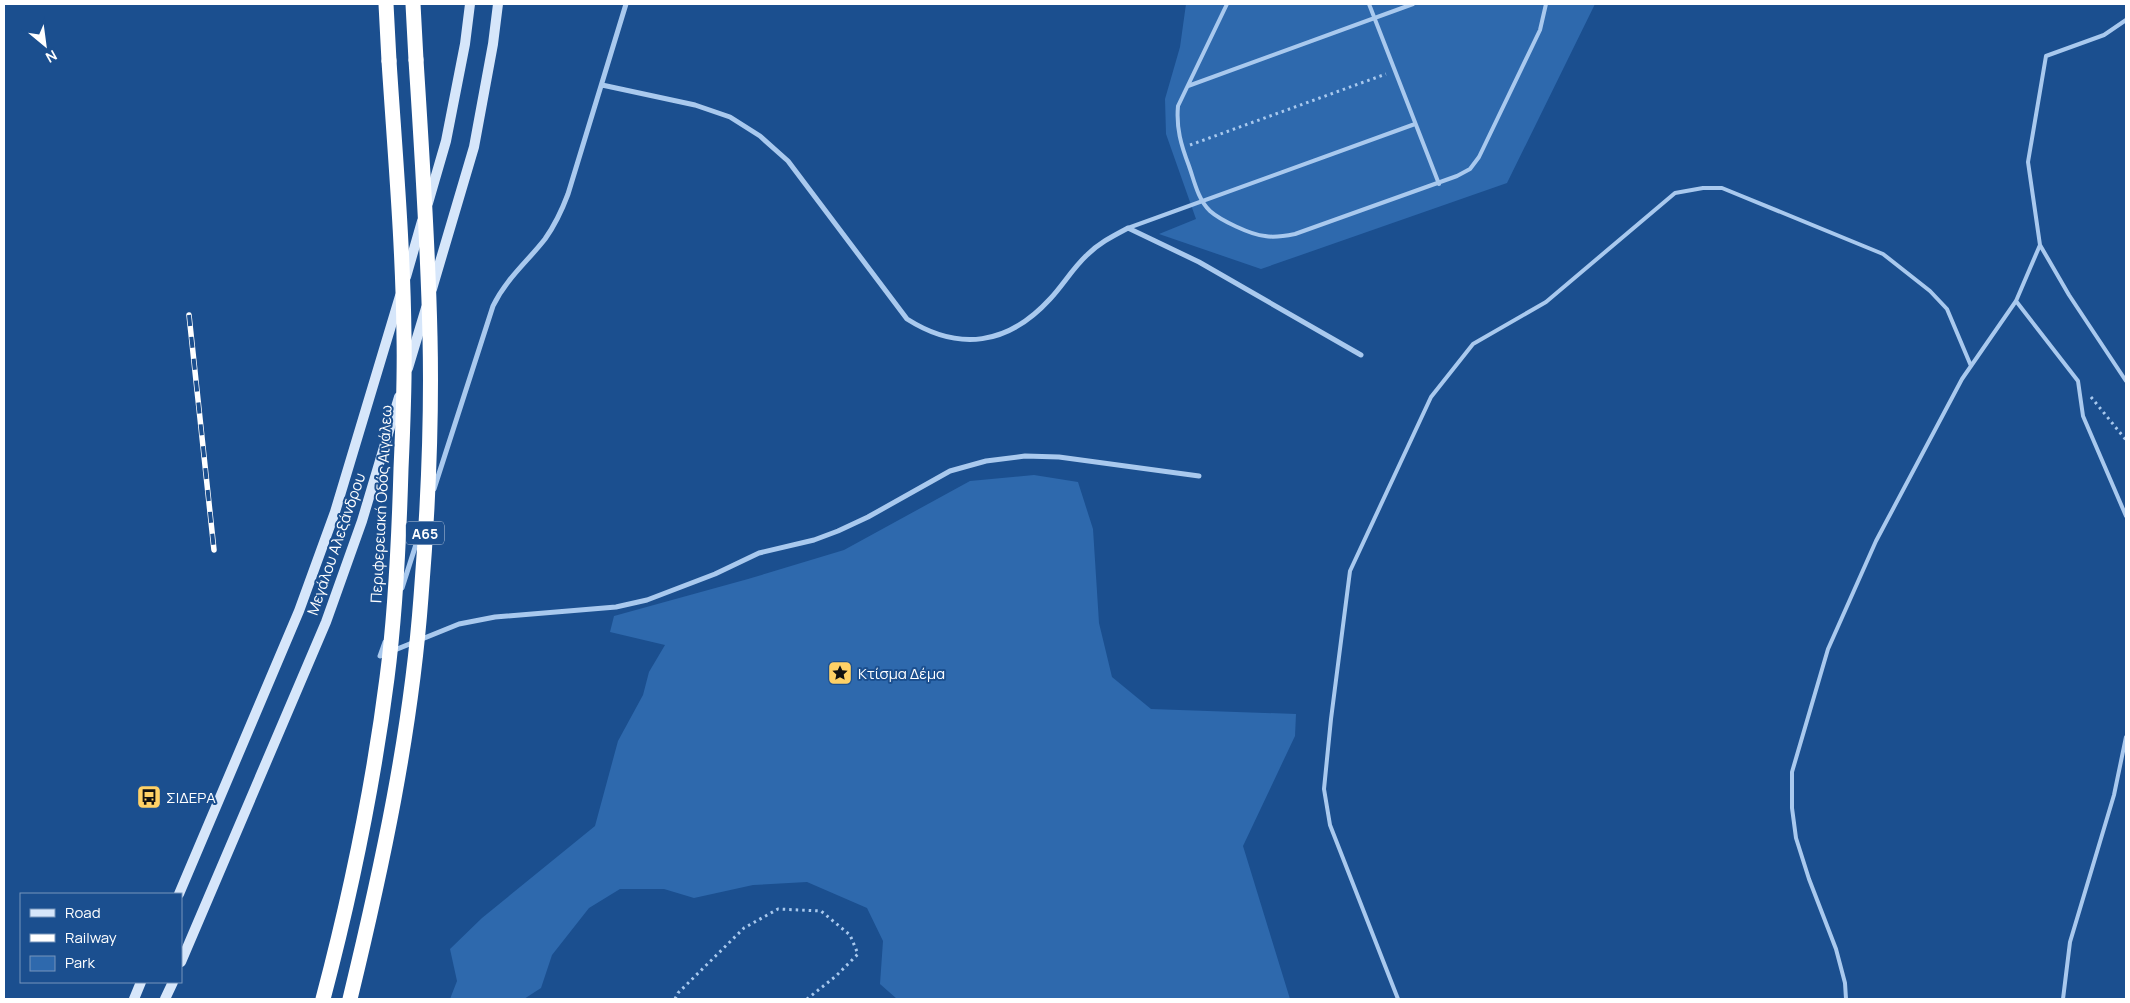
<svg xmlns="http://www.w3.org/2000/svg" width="2130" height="1003" viewBox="0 0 2130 1003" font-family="Manrope,sans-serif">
	<rect width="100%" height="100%" fill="#1b4f8f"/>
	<path fill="#2e69ad" d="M1186,4H1595L1507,183L1261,269L1159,234L1196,219L1166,134L1165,99L1180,47Z
		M1034,475L1078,482L1093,529L1099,623L1112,677L1151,709L1296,714L1295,736L1243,846L1290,999H897L880,984L883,941L867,908L807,882L753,885L694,898L664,889H620L589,908L552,955L541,988L524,999H450L457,981L450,949L482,918L595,826L618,741L643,695L649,672L665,645L610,632L614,616L748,579L844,550L970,481Z"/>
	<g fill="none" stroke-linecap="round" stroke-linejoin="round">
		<path stroke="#a9c9ee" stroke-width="3" stroke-dasharray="2.5 4" stroke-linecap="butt" d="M1190,145L1386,74
			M2091,397L2126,440
			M675,999L678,993L744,928L778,909L821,911L850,935L858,954L836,976L807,999"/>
		<path stroke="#a9c9ee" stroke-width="4" d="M1227,4L1178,106C1176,128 1181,145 1189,166C1194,180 1198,200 1210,211C1220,220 1251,235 1265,236C1275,238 1285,236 1295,234L1457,176L1470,169L1479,157L1540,30L1546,4
			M1369,4L1439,184
			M1188,86L1413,4
			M1128,228L1415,124
			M2040,245L2069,295L2126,381
			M2016,301L2078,381L2083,416L2126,516
			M1398,999L1330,825L1324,789L1331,719L1350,571L1431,397L1473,344L1546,302L1675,193L1703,188H1722L1883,254L1930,291L1947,309L1971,366
			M1846,999L1845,983L1836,949L1809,879L1796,838L1792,808V772L1828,649L1876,541L1962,379L2016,301L2040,245L2028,162L2046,56L2104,35L2126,20
			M2063,999L2070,942L2114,795L2126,737"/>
		<path stroke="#a9c9ee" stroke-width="5" d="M602,85L695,105L730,117L760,136L788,161L907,319C959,352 1008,345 1050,299C1063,285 1073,268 1087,255C1099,243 1113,236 1128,228L1199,262L1361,355
			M434,489L493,306C506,279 527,262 545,239C555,225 562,210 568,194L626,4
			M402,588L419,535
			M385,642L380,656L459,624L495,617L616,607L647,600L715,574L759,553L814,540L838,531L868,517L950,471L986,461L1025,456L1059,457L1199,476"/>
		<path stroke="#d6e6fa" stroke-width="10" d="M428,203L446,141L465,44L470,4
			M406,277L422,221
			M432,289L474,147L493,44L498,4
			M408,368L426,308
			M179,894L299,611L335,512L400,296
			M181,962L326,622L362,521L399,397
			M134,999L141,982
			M165,999L173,982"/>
		<path stroke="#fff" stroke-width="15" d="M386,4L389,61
			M413,4L416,60"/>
		<defs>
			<path id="rail" d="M189,315L214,550"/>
		</defs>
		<use href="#rail" stroke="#fff" stroke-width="5.5"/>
		<use href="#rail" stroke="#1b4f8f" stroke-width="4" stroke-dasharray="11" stroke-linecap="butt"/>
		<path stroke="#fff" stroke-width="15" d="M323,999C351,893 373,787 387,678C396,609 399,539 401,469C403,425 405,381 404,336C403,244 395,153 389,61
			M350,999C382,867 411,733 421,597C428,510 432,423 430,336C428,244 422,152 416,60"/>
	</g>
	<defs>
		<symbol id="sight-square" viewBox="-11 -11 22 22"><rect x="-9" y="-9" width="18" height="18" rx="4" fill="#ffd166" stroke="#1b4f8f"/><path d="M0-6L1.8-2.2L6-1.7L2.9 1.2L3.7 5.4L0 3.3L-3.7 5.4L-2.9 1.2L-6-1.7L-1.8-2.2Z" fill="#111"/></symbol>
		<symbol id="bus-square" viewBox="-11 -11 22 22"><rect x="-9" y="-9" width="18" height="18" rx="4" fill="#ffd166" stroke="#1b4f8f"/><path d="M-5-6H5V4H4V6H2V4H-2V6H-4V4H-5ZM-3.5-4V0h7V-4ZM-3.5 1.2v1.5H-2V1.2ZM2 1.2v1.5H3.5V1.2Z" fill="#111"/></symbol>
	</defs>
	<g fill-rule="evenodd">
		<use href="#sight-square" x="826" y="659" width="28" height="28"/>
		<use href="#bus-square" x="135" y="783" width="28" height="28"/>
	</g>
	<g text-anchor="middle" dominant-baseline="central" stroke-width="4" stroke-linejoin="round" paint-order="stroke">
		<rect fill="#1b4f8f" stroke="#bbcadd" stroke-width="1" x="406" y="521.5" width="38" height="23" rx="4"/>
		<g font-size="14" font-weight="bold" fill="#fff">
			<text x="425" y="533">Α65</text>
		</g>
		<g font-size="15" fill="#fff" stroke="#1b4f8f">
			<text transform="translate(381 504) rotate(-87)">Περιφερειακή Οδός Αιγάλεω</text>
			<text transform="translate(336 544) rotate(-71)">Μεγάλου Αλεξάνδρου</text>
		</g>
		<g font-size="15" fill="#fff" stroke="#1b4f8f" text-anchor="start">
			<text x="858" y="673">Κτίσμα Δέμα</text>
			<text x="166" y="797">ΣΙΔΕΡΑ</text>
		</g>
	</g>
	<rect width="2130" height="1003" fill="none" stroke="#ffffff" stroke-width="10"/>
	<rect x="20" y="893" width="162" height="90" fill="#1b4f8f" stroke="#7695bc"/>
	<rect x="30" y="909" width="25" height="8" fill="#d6e6fa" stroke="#7695bc"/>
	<text x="65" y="918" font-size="15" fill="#ffffff">Road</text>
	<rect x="30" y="934" width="25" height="8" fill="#ffffff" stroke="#7695bc"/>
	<text x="65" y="943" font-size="15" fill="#ffffff">Railway</text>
	<rect x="30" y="956" width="25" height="15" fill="#2e69ad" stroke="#7695bc"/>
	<text x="65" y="968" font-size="15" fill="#ffffff">Park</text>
	<g transform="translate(45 45) rotate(151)" stroke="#1b4f8f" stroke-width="4" paint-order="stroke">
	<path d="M0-4L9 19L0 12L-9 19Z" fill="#ffffff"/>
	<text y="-8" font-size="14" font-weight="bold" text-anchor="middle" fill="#ffffff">N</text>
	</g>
</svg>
